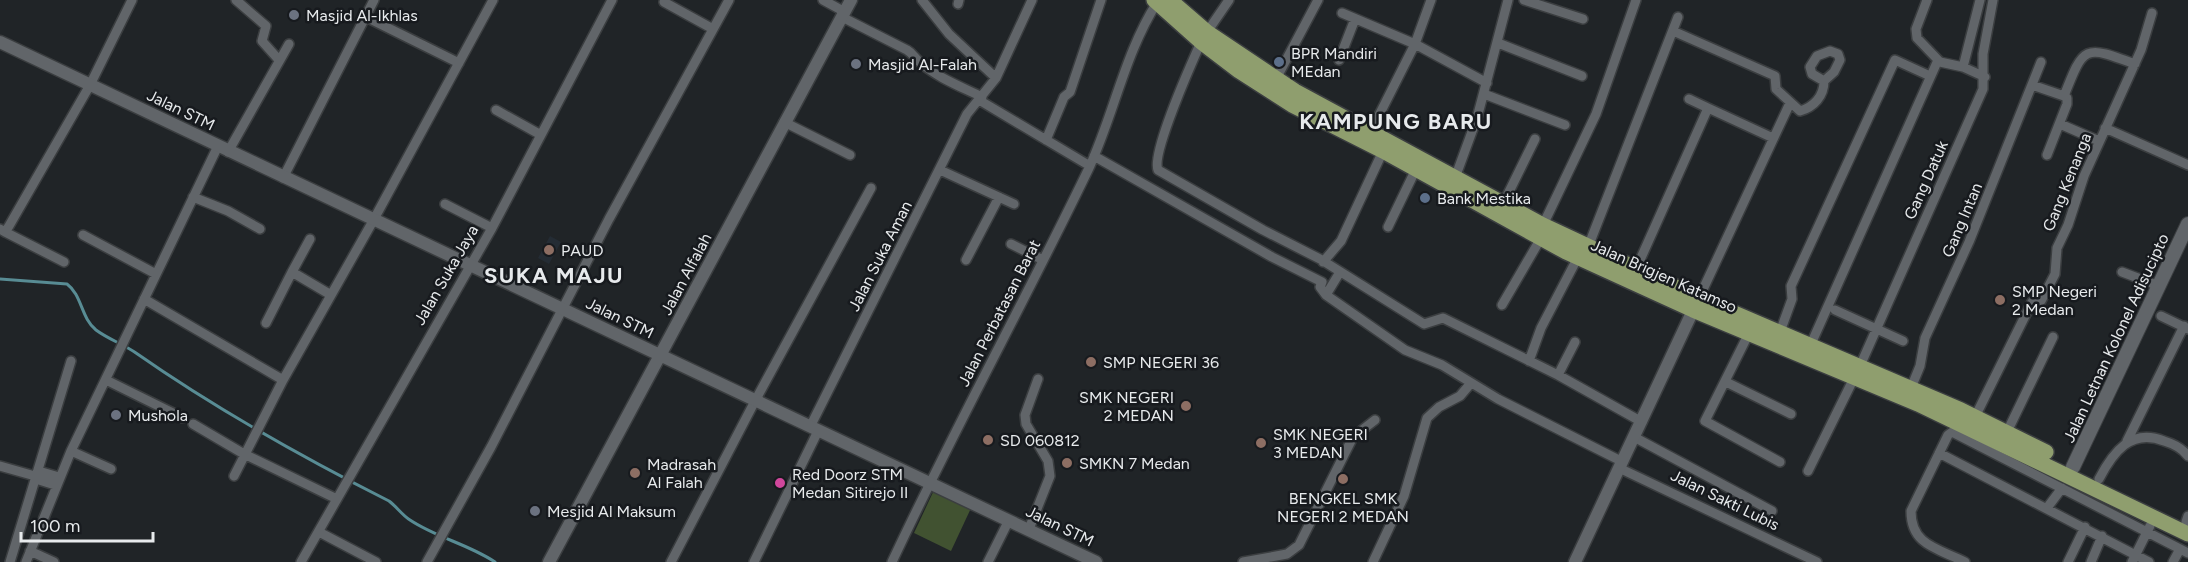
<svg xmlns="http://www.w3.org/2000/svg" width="2188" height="562" viewBox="0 0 2188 562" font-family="Figtree,sans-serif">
	<rect width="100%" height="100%" fill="#202427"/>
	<path fill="#242c34" d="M550,236L561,242L549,264L538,258Z"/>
	<path fill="#415231" d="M935,488L972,506L951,551L914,533Z"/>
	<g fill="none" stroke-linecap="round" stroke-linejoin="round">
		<path stroke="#588c94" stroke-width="3" d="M0,279L67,284C82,295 81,318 96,330C108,339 123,344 136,353C216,409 302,457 389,501C397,507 402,515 410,520C437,538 468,544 495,562"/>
		<defs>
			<path id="minor" d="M236,0L266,26L262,41L279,60
				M823,0L845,12
				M922,0L949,34L996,78
				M1524,0L1583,19
				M1927,0L1916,29L1917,38L1940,62L1963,67L1985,77
				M664,2L713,29
				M958,4L959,0
				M1342,13L1415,44L1487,83
				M366,17L459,63
				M842,17L907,50C914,54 915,59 921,63C938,78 962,87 982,97
				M1673,31L1775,76L1776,89L1800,111C1814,107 1824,96 1824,81L1812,74L1810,67L1817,56L1830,51L1838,54L1840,60L1834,72L1824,81
				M1207,32L1229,0
				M1201,42C1192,62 1151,154 1158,170L1263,230L1320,259L1424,324L1443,318L1558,375L1642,422
				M1498,43L1582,76
				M1339,60L1355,19
				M1963,67L1980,0
				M1276,79L1318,0
				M2032,85L2064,96
				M1484,94L1565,125
				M1689,99L1708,108
				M979,100L1090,166
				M496,110L541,135
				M784,122L850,155
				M2060,124L2099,141
				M2105,128L2188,165
				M1369,135L1415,44L1431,0
				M1046,140L1064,97L1070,92L1101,0
				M228,152L289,44
				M2047,155L2067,104V98L2064,96C2084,45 2084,45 2135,64
				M1094,156L1272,257L1322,282L1320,287L1326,295L1405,350L1442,365L1498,399L1623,462
				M940,170L1014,204
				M283,178L374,0
				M1455,178L1477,118L1508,0
				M193,197L228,211L260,229
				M445,204L492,228
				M1503,204L1535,139
				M1543,225L1596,114L1636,0
				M1388,227L1416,169
				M0,229L5,232L9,226L90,85L132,0
				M5,232L64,262
				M83,235L156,274
				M1011,244L1043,260
				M1588,247L1678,17
				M966,260L999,197
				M1323,262L1341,241L1383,151
				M1636,269L1708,108L1773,138
				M292,272L310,239
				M2122,272L2159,286
				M1326,295L1340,272
				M1699,298L1790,103
				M144,299L283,380
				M1502,305L1541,238
				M1835,310L1903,341
				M2161,316L2188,329
				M266,323L292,272L331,295
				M1780,332L1792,299L1791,286L1895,60L1930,76
				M1749,333L1705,421L1780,462
				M1811,344L1938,60
				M1529,361L1541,328L1578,257
				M1860,366L1983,89V54L1993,0
				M1558,375L1575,342
				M106,380L183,418
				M1726,382L1791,414
				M1911,388L1920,366L1925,338L1969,242L2041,62
				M1975,417L2032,302L2035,300L2041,301L2055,274L2057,248L2068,225L2084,176L2141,50L2152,13
				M193,424L244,454L337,499
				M810,427L967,114L996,78L1032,0
				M2007,432L2053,337
				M1634,437L1772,511
				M2127,441L2184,326
				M71,451L111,469
				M1939,453L2149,562
				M0,466L35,476L39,480L55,485
				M1619,468L1817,562
				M1808,471L1855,376
				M35,476L42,472L59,477
				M234,476L283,380L373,221L493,0
				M2099,479C2113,452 2131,428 2164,441C2174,444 2182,448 2188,456
				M2047,508L2062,488
				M2186,522L2188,516
				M1029,529L1050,476L1048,461L1026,424L1025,415L1038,379
				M319,532L376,562
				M30,551L54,562
				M10,562L71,361
				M26,562L71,451L218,146
				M301,562L492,228L612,0
				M427,562L491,447L609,219L729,0
				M671,562L755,401L871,188
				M754,562L818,431
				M892,562C954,429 1025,301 1089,168C1114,114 1125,52 1158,1
				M988,562L1009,520
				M1243,562L1287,554L1299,545L1353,437L1375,420
				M1373,562L1404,496L1427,418L1439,407L1460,396L1471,383
				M1965,562C1937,548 1911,545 1911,511L1948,435L1952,432L2188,553
				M2068,562L2085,527
				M2091,562L2102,536
				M2132,562L2150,526
				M2173,562L2180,549"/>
			<path id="tertiary" d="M0,42L1096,562
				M549,562L851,0
				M1575,562L1697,302"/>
			<path id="secondary" d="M2073,467L2188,224"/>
			<path id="primary" d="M1154,0L1201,42L1239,71L1292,105L1383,151L1566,252L1693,310L1918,404L2188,534
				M1170,0L1207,32L1295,91L1543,225L1699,298L1961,410L2046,452"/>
		</defs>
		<use href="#minor" stroke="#3b3e40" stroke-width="12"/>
		<use href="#tertiary" stroke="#3b3e40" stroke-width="15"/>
		<use href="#secondary" stroke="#3b3e40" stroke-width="16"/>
		<use href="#primary" stroke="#3b3e40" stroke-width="18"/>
		<use href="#minor" stroke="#616569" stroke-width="9"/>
		<use href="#tertiary" stroke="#616569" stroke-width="12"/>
		<use href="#secondary" stroke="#616569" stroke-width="14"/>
		<use href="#primary" stroke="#8f9e6e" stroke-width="15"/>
	</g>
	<g fill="#6b7280" stroke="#171a1e" stroke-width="2">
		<circle cx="294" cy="15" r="6"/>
		<circle cx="856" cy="64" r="6"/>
		<circle cx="116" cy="415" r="6"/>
		<circle cx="535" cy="511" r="6"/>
	</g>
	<g fill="#5c6f8a" stroke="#171a1e" stroke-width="2">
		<circle cx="1279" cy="62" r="6"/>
		<circle cx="1425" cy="198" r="6"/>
	</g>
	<g fill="#8d6e63" stroke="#171a1e" stroke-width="2">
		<circle cx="549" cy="250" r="6"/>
		<circle cx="2000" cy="300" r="6"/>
		<circle cx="1091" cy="362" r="6"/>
		<circle cx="1186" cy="406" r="6"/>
		<circle cx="988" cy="440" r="6"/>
		<circle cx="1261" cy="443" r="6"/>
		<circle cx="1067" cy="463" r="6"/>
		<circle cx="635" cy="473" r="6"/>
		<circle cx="1343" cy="479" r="6"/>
	</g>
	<circle fill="#d1479c" stroke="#171a1e" stroke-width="2" cx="780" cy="483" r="6"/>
	<g text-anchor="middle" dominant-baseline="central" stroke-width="5" stroke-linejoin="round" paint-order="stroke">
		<g font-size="16" fill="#e7eaec" stroke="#171a1e" text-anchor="start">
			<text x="306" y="15">Masjid Al-Ikhlas</text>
			<text x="1291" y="53">BPR Mandiri<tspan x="1291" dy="18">MEdan</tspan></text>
			<text x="868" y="64">Masjid Al-Falah</text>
			<text x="1437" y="198">Bank Mestika</text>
			<text x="561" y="250">PAUD</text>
			<text x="2012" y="291">SMP Negeri<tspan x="2012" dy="18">2 Medan</tspan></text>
			<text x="1103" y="362">SMP NEGERI 36</text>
			<text x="1174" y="397" text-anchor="end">SMK NEGERI<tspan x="1174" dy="18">2 MEDAN</tspan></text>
			<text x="128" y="415">Mushola</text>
			<text x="1273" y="434">SMK NEGERI<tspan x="1273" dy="18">3 MEDAN</tspan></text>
			<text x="1000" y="440">SD 060812</text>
			<text x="1079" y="463">SMKN 7 Medan</text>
			<text x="647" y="464">Madrasah<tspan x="647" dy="18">Al Falah</tspan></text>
			<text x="792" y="474">Red Doorz STM<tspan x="792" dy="18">Medan Sitirejo II</tspan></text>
			<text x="1343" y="498" text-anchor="middle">BENGKEL SMK<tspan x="1343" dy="18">NEGERI 2 MEDAN</tspan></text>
			<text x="547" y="511">Mesjid Al Maksum</text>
		</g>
		<g font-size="16" fill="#e7eaec" stroke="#171a1e">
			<text transform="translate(181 110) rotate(26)">Jalan STM</text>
			<text transform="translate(1926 180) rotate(-66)">Gang Datuk</text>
			<text transform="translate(2067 182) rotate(-68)">Gang Kenanga</text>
			<text transform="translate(1962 220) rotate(-67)">Gang Intan</text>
			<text transform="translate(880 256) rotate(-63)">Jalan Suka Aman</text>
			<text transform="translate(686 274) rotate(-62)">Jalan Alfalah</text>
			<text transform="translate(446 275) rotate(-60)">Jalan Suka Jaya</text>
			<text transform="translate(1664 276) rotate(24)">Jalan Brigjen Katamso</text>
			<text transform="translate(999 313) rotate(-63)">Jalan Perbatasan Barat</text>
			<text transform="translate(620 318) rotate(26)">Jalan STM</text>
			<text transform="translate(2116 338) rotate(-65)">Jalan Letnan Kolonel Adisucipto</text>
			<text transform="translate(1725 500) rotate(26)">Jalan Sakti Lubis</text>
			<text transform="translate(1060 526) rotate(26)">Jalan STM</text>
		</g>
		<g font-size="22" font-weight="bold" letter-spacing="1.5" fill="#e7eaec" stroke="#171a1e">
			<text x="1396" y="121">KAMPUNG BARU</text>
			<text x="554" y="275">SUKA MAJU</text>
		</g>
	</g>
	<path d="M21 532v9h132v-9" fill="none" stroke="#e7eaec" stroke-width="3"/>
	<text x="30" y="532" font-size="18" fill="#e7eaec" stroke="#171a1e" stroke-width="4.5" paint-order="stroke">100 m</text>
</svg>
